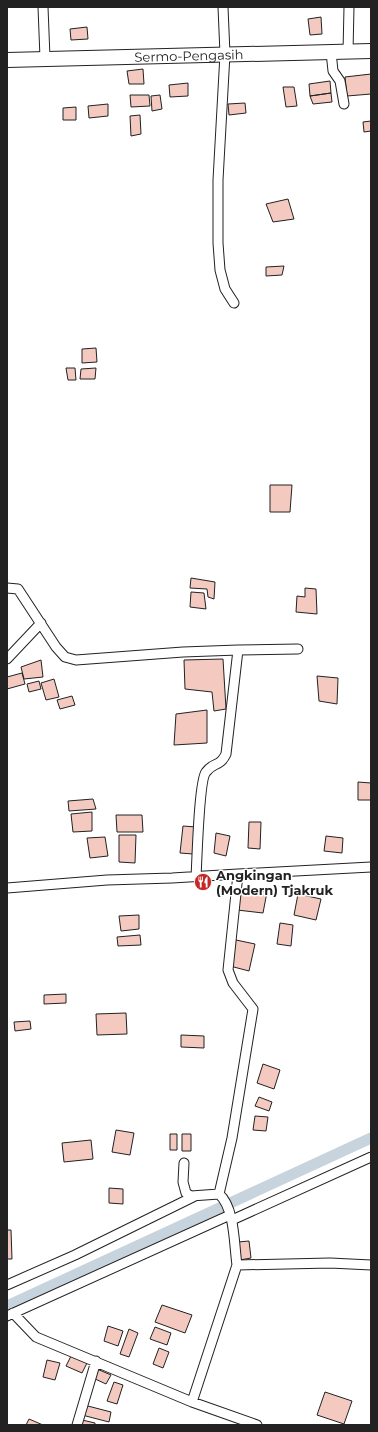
<svg xmlns="http://www.w3.org/2000/svg" width="378" height="1432" viewBox="0 0 378 1432" font-family="Montserrat,sans-serif">
	<rect width="100%" height="100%" fill="#fff"/>
	<g fill="none" stroke-linecap="round" stroke-linejoin="round">
		<path stroke="#c7d3dd" stroke-width="11" d="M7,1306L371,1138"/>
	</g>
	<path fill="#f3c9c0" stroke="#222" d="M321,17L322,34L310,35L308,19Z
		M87,27L88,39L71,40L70,29Z
		M143,69L144,84H129L127,71Z
		M371,74V94L347,96L345,77Z
		M330,81L331,93L310,96L309,84Z
		M188,83V96L170,97L169,85Z
		M283,87H294L297,106L286,107Z
		M331,93L332,102L313,104L310,96Z
		M130,95H149L150,106L131,107Z
		M160,95L162,109L152,111L151,96Z
		M245,103L246,113L229,115L228,104Z
		M108,104V116L89,118L88,106Z
		M76,107V120H63V108Z
		M140,115L141,134L131,136L130,116Z
		M371,121V131L364,132L363,122Z
		M288,199L294,219L273,222L266,204Z
		M284,266L282,275L266,276V267Z
		M96,348L97,362L82,363V349Z
		M66,368H75L76,380H68Z
		M96,368L95,379H80L81,369Z
		M270,485H292L290,512H270Z
		M191,578L215,582L214,599L208,597L207,589L190,588Z
		M305,588L316,589L317,614L296,612L297,596L305,597Z
		M191,592L204,593L206,609L190,607Z
		M223,659L226,709L214,711L212,692L185,689L184,660Z
		M41,660L43,677L24,679L21,667Z
		M22,673L25,684L7,689V677Z
		M317,676L338,678L337,704L319,701Z
		M54,679L59,697L46,700L41,683Z
		M39,681L41,689L29,692L27,684Z
		M72,696L75,705L60,709L57,700Z
		M207,710V743L174,745L176,714Z
		M358,782L371,783V800H358Z
		M93,799L96,809L69,811L68,801Z
		M92,812V831L73,832L71,814Z
		M116,815H142L143,832H117Z
		M249,822H261L260,849L248,848Z
		M183,826L196,827L193,854L180,853Z
		M216,833L230,836L226,856L214,853Z
		M119,835H136L135,863L119,862Z
		M326,836L343,838L342,853L324,851Z
		M105,837L108,856L90,858L87,838Z
		M240,888L267,892L263,913L237,910Z
		M298,894L321,899L316,920L294,915Z
		M139,915V929L121,931L119,916Z
		M280,923L293,925L291,946L277,944Z
		M140,935L141,945L118,946L117,937Z
		M236,940L255,944L249,971L230,966Z
		M66,994V1003L44,1004V995Z
		M126,1013L127,1034L97,1035L96,1014Z
		M30,1021L31,1029L15,1031L14,1022Z
		M181,1035L204,1036V1048L181,1047Z
		M263,1064L280,1070L274,1089L257,1083Z
		M259,1097L272,1102L269,1111L255,1106Z
		M255,1116L268,1117L266,1131L253,1130Z
		M116,1130L134,1133L130,1155L112,1152Z
		M170,1134H177V1150H170Z
		M182,1134H191V1151H182Z
		M91,1140L93,1159L64,1162L62,1143Z
		M109,1188L123,1189V1204L109,1203Z
		M7,1230H11L12,1259H7Z
		M249,1241L251,1258L240,1260L238,1242Z
		M162,1305L192,1315L185,1333L155,1322Z
		M108,1326L123,1331L118,1346L104,1341Z
		M155,1327L171,1333L167,1345L150,1339Z
		M129,1329L138,1333L129,1357L120,1354Z
		M159,1348L169,1352L163,1368L153,1364Z
		M71,1356L87,1363L82,1373L66,1366Z
		M47,1360L60,1363L55,1380L43,1377Z
		M97,1369L111,1375L106,1384L93,1378Z
		M114,1382L123,1385L117,1404L107,1401Z
		M325,1392L352,1401L344,1424L317,1415Z
		M84,1405L111,1412L109,1422L82,1415Z
		M29,1419L43,1425H26Z
		M82,1420L95,1423V1425H81Z"/>
	<g fill="none" stroke-linecap="round" stroke-linejoin="round">
		<defs>
			<path id="street" d="M43,7L45,58
				M223,7L225,54L218,180V243L220,270L225,289L234,303
				M331,52L333,71L340,81L344,104
				M348,52L349,7
				M7,588L18,589L56,647L65,657L76,660L183,652L238,650L226,754C220,767 213,762 206,772C199,780 197,861 196,877
				M238,650L298,649
				M7,659L41,623
				M7,888L107,880L172,878L238,874L371,867
				M184,1163L183,1182L186,1193L191,1196L219,1194C235,1208 234,1245 237,1265L330,1263L371,1265
				M219,1194L232,1138L253,1009L233,983L228,970L238,874
				M232,1220L371,1157
				M7,1285L75,1255L195,1196
				M13,1313L36,1337L192,1402L257,1425
				M7,1316L230,1215
				M192,1402L237,1265
				M77,1425L96,1361"/>
			<g id="primary">
				<path id="s1" d="M7,60L371,51"/>
			</g>
		</defs>
		<use href="#street" stroke="#222" stroke-width="11"/>
		<use href="#primary" stroke="#222" stroke-width="16"/>
		<use href="#street" stroke="#fff" stroke-width="9"/>
		<use href="#primary" stroke="#fff" stroke-width="14"/>
	</g>
	<defs>
		<symbol id="restaurant-disc" viewBox="-11 -11 22 22"><circle r="9.5" fill="#c62828" stroke="#fff"/><path d="M-5-6h1v4h1v-4h1v4h1v-4h1v5L-1.5 .5V6h-2V.5L-5-1ZM5-6V6H3V1.5H1.5Q1.5-4 5-6Z" fill="#fff"/></symbol>
	</defs>
	<g fill-rule="evenodd">
		<use href="#restaurant-disc" x="193" y="872" width="20" height="20"/>
	</g>
	<g text-anchor="middle" dominant-baseline="central" stroke-width="3" stroke-linejoin="round" paint-order="stroke">
		<g font-size="13" fill="#222" stroke="#fff">
			<text stroke="none"><textPath href="#s1" startOffset="182">Sermo-Pengasih</textPath></text>
		</g>
		<g font-size="13" font-weight="bold" fill="#222" stroke="#fff" text-anchor="start">
			<text x="216" y="875">Angkingan<tspan x="216" dy="15">(Modern) Tjakruk</tspan></text>
		</g>
	</g>
	<rect width="378" height="1432" fill="none" stroke="#222222" stroke-width="16"/>
</svg>
